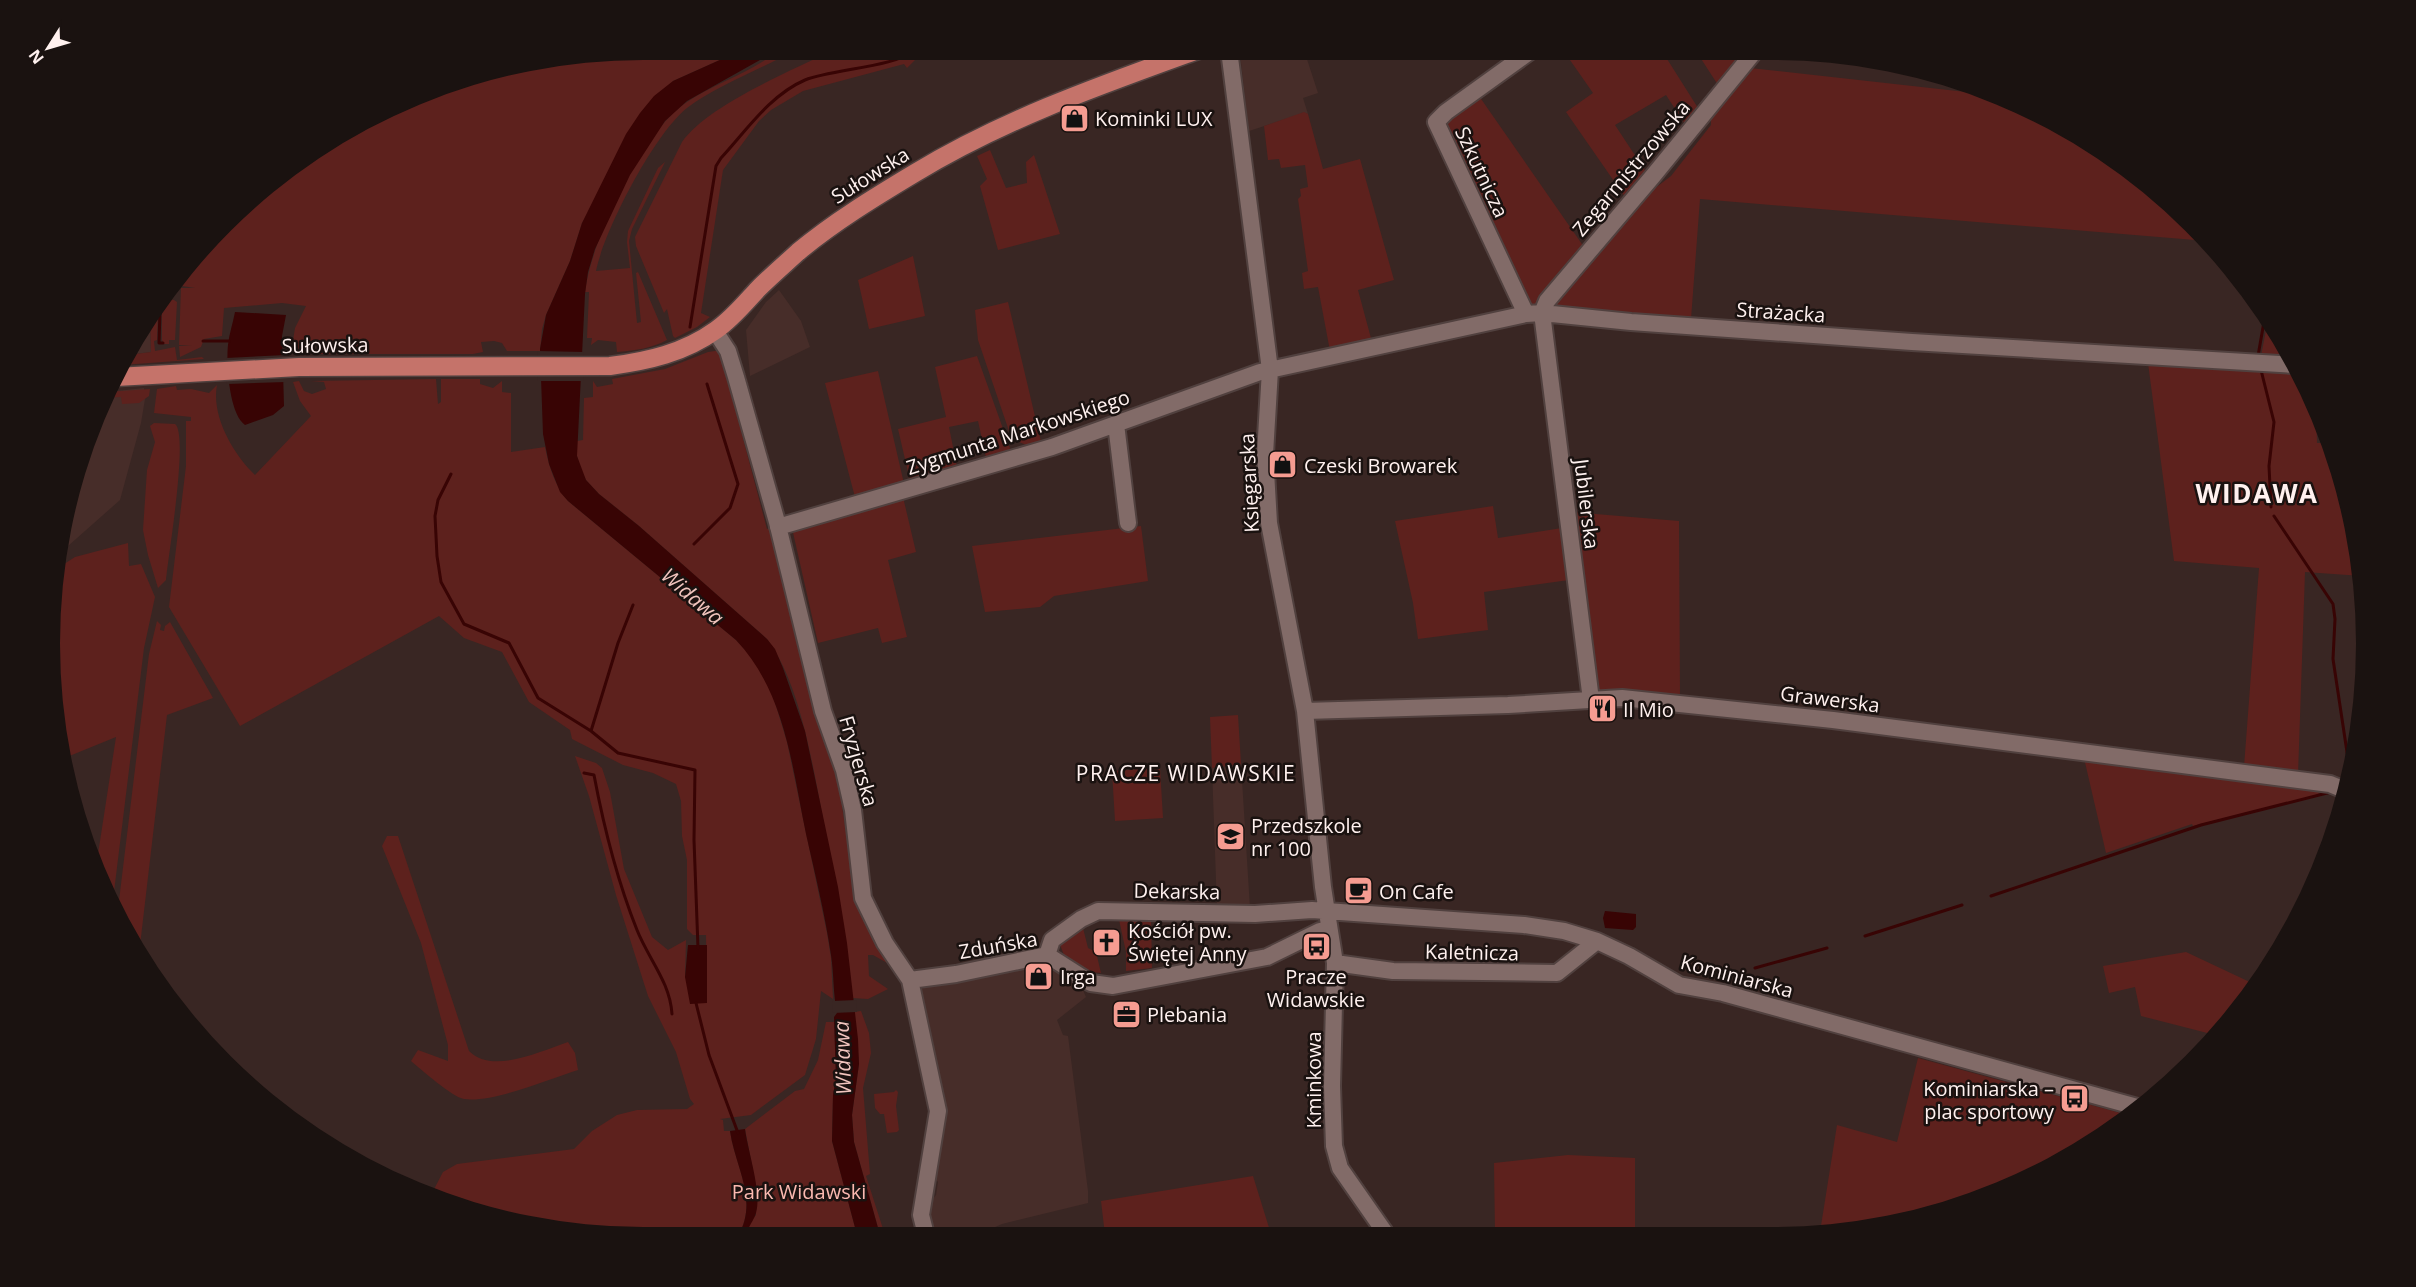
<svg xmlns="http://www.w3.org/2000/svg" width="2416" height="1287" viewBox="0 0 2416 1287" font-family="'Open Sans',sans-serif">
	<rect width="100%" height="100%" fill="#392623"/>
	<path fill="#472d29" d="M1249,50H1304L1318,93L1303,98L1308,114L1304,113L1249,131L1240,54Z
		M779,290L801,321L810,347L750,376L746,330L766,302Z
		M150,313L151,352L127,355Z
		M144,388L145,399L141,423L120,500L59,554L70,490L95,416L107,392Z
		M1241,764L1250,908H1217L1212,768Z
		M1050,963L1081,986L1086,997L1057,1020L1063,1035L1068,1036L1088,1191V1203L1002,1224L977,1235H937L932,1232L930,1202L936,1195L938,1182L934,1176L945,1109L919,989Z"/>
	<path fill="#5d211d" d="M643,50H742L673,81L582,223L570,261L546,315L542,329L540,351H507L502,343L494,341L481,342L483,352L473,354H310L323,353V343L308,341L298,349L292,347L295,328L306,306L282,303L224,308L222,336L204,339L201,347L180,357L179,346L192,345H179L181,288H195L182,286C186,264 192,257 208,242L210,243L211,239L282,172L347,129L452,81L528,61Z
		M778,50H790L780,58C751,73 711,89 687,108C654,134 604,231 596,271L630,268L627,242L628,231L658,168L665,162L632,229L629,241L637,323L641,322L636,273L638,272L667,340C653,348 633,351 617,352L616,342L598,340L591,345L592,338H587L589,292H585C591,241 643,130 687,102C714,83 754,72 778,50Z
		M833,50H925L907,68L904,64L803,91L771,110L759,121L723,170L701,313L710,317L697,327L675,338L673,336L667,309L664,313L636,246L635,237L682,142C708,105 791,71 833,50Z
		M1563,50L1662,51L1698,108L1685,124L1666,95L1615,125L1646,172L1625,197L1566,112L1593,93Z
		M1696,51H1735L1740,59L1718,85Z
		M1750,68L1993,95L2036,111L2134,172L2207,241L1700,199L1691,319L1552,309L1646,195L1671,176L1711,125V113Z
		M1479,96L1584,247L1534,307L1531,308L1447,126L1451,115Z
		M1304,112L1308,114L1323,169L1360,159L1394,280L1358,290L1372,342L1330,351L1318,287L1304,289L1302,273L1308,271L1298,199L1301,196L1300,189L1308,187L1305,165L1281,168L1279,159L1268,160L1264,126Z
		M990,150L1006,188L1027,183L1026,162L1034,155L1060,234L998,250L980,186L987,179L977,156Z
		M913,256L925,316L869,329L858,280Z
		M161,298L174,300L177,302L175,340H169V344H164L162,340V310L158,309L157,340L154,341L155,351L175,347L177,360L202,357L204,359L122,365L127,355L151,352L150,313Z
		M1008,302L1042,446L1036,449L1014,440L1009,431L978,340L975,310Z
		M2268,320L2291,356H2261Z
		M722,350L731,371L726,374L767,529L772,527L835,759L851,866L863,913L891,963L889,964L873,955H868L869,976L888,989L868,999L852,998C847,935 834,875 822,813C812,761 799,681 767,639L639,526L599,494L586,480L581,470L577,456V441L583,440L584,398L593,397V381L597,387L613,384L612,379L665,369L708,352Z
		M977,356L1011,451L987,462L978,421L949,427L958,472L911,485L898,429L946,417L935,367Z
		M2148,363L2299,373L2316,411L2317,443H2331L2335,453L2361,566L2362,576L2305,572L2298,775L2244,767L2259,568L2174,561Z
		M878,371L905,488L856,501L825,383Z
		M436,379L438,404L441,402V379H480V384L493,388L502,381V392L511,393V452L545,447C549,467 555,486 568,501L736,640L751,656L765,678L773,696L787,742L827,933L831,958L833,999L821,991L816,1039L805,1075L751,1115L720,1119L723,1120L724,1131H730C735,1166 759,1200 738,1236H605L489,1217L431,1195L443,1172L457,1164L574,1149L592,1131L617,1115L637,1110L687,1109L694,1104L690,1099L676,1052L648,996L616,895L589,796L575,756L596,763L602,768L610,792L624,869L652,937L668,950L686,940L685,977L707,1002L706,935H693L687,929V860L682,836L681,801L676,784L653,773L623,765L572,739L570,730L529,702L502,652L464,638L439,616L240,726L169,607L186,466V421H191V417L154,413L157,389L176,386L177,390L191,389L209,393L217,385C211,416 233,454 255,475L311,416L300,401L293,382L299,381L304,391L312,394L326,389L324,382L311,381Z
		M150,389L149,396L139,403L122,404L121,397L104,398L107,392Z
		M154,423L175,424C189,434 168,557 166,580L158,588L148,555L143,530L147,470L155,442L150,426Z
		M903,497L916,552L888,560L907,637L882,643L878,628L818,643L792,528Z
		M1493,506L1498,538L1562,528L1569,580L1484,592L1488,630L1418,639L1413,603L1395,521Z
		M1572,512L1679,521L1680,698L1596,692Z
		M1141,526L1148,581L1054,596L1040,607L985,612L972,546Z
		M128,543L129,566L141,564L155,597L144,648L112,908L96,867L116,737L62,759L55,721L51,604L58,568L75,557Z
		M157,621L161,625L160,630L164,631L165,626L170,622L213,698L167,715L139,954L117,917L149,654Z
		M1238,715L1241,764L1212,768L1210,717Z
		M2084,758L2322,791L2317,795L2193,826L2192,824L2106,853Z
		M1160,768L1163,818L1115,821L1112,771Z
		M387,836H398L469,1051C492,1075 541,1051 568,1042L575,1053L578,1070C549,1079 493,1103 464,1099C452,1097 422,1070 411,1061L418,1050L448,1061V1045L421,943L382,846Z
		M1118,915L1151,917L1152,968L1126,971V952Z
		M1086,924L1083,928L1088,948L1096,952L1101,973L1090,972L1065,958L1058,939Z
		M2186,952L2254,984L2219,1036L2141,1016L2135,987L2109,993L2103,966Z
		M861,1011L869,1033L871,1053L863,1088L870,1174L866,1176L885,1235H880L854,1142L852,1115L859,1064L854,1012Z
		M826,1022H834L836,1078L833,1095L832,1141L857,1235L745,1236L750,1222L756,1215V1186L745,1129L795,1091L804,1089L818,1060Z
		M1918,1058L2128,1115L2103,1137L1999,1192L1850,1232H1820L1837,1125L1897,1142Z
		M896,1090L898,1092L896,1106L899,1130L897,1132L887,1133L884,1114H880L875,1108L874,1094L894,1092Z
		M1568,1155L1635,1158V1233H1495L1494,1163Z
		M1253,1176L1271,1234L1105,1235L1101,1201Z"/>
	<path fill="#380404" d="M742,50H778L687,101L665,121L630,175L595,249L588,272L585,294L577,456L586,480L599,494L639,526L767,639L775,649L783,668L805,731L838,887L847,943L858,1039L859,1064L852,1115L854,1142L880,1235H857L832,1141L833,1095L836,1078L834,1017L837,1013C833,994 834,974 831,955C825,914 815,874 806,834C792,766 785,692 736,640L568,501L560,492L549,464L543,434L540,349L546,315L570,261L582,223L626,134L640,113L654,96L673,81Z
		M235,312L286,315L282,336L284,406L273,415L245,425C229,414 226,363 228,345C229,334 233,323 235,312Z
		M1605,911L1636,914V927L1633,930L1605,928L1603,918Z
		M688,945H707V1003L690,1004L685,977Z
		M745,1129C748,1152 762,1192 756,1213C754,1220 748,1227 746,1234L738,1236C759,1200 735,1167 730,1131Z"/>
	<path fill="#392623" d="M537,351L584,352L583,381H538Z
		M286,355V382L227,384L226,358Z
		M856,1000L857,1012L833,1013L832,1001Z"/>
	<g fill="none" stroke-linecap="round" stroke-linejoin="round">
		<path stroke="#380404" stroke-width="3" d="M160,311L159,343H163
			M690,327L716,166L721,158C746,131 770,95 805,80C833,69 896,67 915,50
			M203,341H229
			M2258,356L2265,316
			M2261,370L2274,422L2269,466L2271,507
			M744,375L766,453
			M451,474L438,500L435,516L437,556L441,582L464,624L509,643L538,698L591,731L618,753L695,770L694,840L698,948
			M2274,516L2333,604L2335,619L2333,659L2350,772
			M694,544L730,508L738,484L707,384
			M591,731L618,643L633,605
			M584,773L594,775C604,828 617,880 637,930C649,960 670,982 672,1014
			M1991,896L2201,825L2331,792
			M1865,936L1962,905
			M1755,968L1827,948
			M696,1003L709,1055L738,1133"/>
		<defs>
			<path id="minor" d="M1229,50L1270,370L1265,454L1269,523L1305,711L1323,887L1335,963L1332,1086L1334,1146L1340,1168L1386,1234
				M1526,314L1436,122L1446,112L1532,50
				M715,331L728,351L736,377L777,522L823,711L844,770L853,810L863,898L885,943L910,980L938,1111L921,1215L926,1235
				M1116,424L1128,523
				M778,527L1052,447L1260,372L1526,314L1542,313L1631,322L1912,342L2295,365
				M1591,700L1542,313L1547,301L1653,176L1755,51
				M1305,711L1508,705L1622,698L1833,720L2330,784L2347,791
				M1047,955L1052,940L1081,919L1098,911L1255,914L1312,910L1524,925L1564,931L1597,941L1629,956L1679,985L1723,993L2137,1107
				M1335,963L1393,971L1557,973L1597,941
				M910,980L956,974L1047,955L1091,983L1113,986L1267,957L1320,931L1329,929"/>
			<path id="major" d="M116,377L299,367L610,366C648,361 684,353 716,330C732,319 745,303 758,289C771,276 785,264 798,252C834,222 875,197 915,173C1004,119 1101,85 1198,50"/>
		</defs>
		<use href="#minor" stroke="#51413f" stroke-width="20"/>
		<use href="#major" stroke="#51413f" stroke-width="21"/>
		<use href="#minor" stroke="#826b68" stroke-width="16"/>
		<use href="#major" stroke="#c5736a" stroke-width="18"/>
	</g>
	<defs>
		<symbol id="shop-square" viewBox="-11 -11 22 22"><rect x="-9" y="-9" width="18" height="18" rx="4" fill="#f59c91" stroke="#1a1210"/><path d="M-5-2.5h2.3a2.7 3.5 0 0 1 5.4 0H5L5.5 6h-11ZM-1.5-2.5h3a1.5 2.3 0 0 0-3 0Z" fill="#111"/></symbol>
		<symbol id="restaurant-square" viewBox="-11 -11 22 22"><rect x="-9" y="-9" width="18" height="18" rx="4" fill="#f59c91" stroke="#1a1210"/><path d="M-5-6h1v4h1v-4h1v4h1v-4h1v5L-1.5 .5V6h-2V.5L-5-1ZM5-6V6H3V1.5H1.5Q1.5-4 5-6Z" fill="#111"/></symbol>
		<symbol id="school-square" viewBox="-11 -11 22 22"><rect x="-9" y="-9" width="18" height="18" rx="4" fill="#f59c91" stroke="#1a1210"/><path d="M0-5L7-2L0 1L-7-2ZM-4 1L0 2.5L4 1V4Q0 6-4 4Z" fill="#111"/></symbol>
		<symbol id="cafe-square" viewBox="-11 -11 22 22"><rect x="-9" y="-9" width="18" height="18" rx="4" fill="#f59c91" stroke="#1a1210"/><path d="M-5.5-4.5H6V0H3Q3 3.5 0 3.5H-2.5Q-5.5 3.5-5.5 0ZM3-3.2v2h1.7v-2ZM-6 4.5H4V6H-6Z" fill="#111"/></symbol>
		<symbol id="church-square" viewBox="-11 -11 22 22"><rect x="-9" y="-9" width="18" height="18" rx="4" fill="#f59c91" stroke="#1a1210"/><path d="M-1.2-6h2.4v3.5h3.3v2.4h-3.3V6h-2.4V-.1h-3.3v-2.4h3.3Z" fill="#111"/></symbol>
		<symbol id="bus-square" viewBox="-11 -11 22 22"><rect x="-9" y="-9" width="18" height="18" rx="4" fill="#f59c91" stroke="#1a1210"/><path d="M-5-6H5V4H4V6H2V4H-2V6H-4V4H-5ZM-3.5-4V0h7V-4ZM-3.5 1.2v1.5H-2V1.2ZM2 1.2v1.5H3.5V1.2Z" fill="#111"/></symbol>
		<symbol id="office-square" viewBox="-11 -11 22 22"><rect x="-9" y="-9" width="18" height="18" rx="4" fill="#f59c91" stroke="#1a1210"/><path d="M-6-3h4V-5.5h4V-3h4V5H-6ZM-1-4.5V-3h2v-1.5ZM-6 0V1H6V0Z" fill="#111"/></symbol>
	</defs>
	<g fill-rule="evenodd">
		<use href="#shop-square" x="1058" y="102" width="33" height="33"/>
		<use href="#shop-square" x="1266" y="448" width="33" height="33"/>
		<use href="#restaurant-square" x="1586" y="692" width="33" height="33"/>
		<use href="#school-square" x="1214" y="820" width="33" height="33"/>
		<use href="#cafe-square" x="1342" y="874" width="33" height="33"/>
		<use href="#church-square" x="1090" y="926" width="33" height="33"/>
		<use href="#bus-square" x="1300" y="930" width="33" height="33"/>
		<use href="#shop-square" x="1022" y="960" width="33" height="33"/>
		<use href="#office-square" x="1110" y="998" width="33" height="33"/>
		<use href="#bus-square" x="2058" y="1082" width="33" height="33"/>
	</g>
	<g text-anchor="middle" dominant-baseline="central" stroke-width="5" stroke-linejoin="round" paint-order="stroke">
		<g font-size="20" fill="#fff1ef" stroke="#1a1210" text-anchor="start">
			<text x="1095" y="118">Kominki LUX</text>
			<text x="1304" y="465">Czeski Browarek</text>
			<text x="1623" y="709">Il Mio</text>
			<text x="1251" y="825">Przedszkole<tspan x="1251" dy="23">nr 100</tspan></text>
			<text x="1379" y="891">On Cafe</text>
			<text x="1128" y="930">Kościół pw.<tspan x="1128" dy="23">Świętej Anny</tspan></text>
			<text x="1060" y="976">Irga</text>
			<text x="1316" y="976" text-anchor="middle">Pracze<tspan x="1316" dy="23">Widawskie</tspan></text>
			<text x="1147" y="1014">Plebania</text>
			<text x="2054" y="1088" text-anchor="end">Kominiarska –<tspan x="2054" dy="23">plac sportowy</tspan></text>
		</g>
		<g font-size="20" fill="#fff1ef" stroke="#1a1210">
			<text transform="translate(1631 168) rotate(-50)">Zegarmistrzowska</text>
			<text transform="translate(1482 172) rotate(65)">Szkutnicza</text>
			<text transform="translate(870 175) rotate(-32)">Sułowska</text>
			<text transform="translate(1781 312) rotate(4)">Strażacka</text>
			<text transform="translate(325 345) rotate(-1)">Sułowska</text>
			<text transform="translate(1018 432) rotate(-18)">Zygmunta Markowskiego</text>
			<text transform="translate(1249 483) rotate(-93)">Księgarska</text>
			<text transform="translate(1587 504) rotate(83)">Jubilerska</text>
			<text transform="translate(1830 699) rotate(7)">Grawerska</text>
			<text transform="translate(859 761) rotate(74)">Fryzjerska</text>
			<text transform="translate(1177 891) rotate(1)">Dekarska</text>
			<text transform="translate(998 945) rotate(-10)">Zduńska</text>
			<text transform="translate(1472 952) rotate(1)">Kaletnicza</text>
			<text transform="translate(1737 976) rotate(15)">Kominiarska</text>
			<text transform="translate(1313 1080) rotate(-90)">Kminkowa</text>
		</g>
		<g font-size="20" fill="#fbb9b0" stroke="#1a1210">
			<text x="799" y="1191">Park Widawski</text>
		</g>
		<g font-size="21" font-style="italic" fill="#f1c4bd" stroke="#1a1210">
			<text transform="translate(693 596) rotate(41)">Widawa</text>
			<text transform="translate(842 1058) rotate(-92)">Widawa</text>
		</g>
		<g font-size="21" letter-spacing="1.5" fill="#fff1ef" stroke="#1a1210">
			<text x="1186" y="773">PRACZE WIDAWSKIE</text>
		</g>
		<g font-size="26" font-weight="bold" letter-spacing="1.5" fill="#fff1ef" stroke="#1a1210">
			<text x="2257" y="493">WIDAWA</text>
		</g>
	</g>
	<path d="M0 0H2416V1287H0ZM643 60H1773A583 583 0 0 1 2356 643V644A583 583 0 0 1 1773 1227H643A583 583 0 0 1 60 644V643A583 583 0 0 1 643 60Z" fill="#1a1210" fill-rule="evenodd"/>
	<g transform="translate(48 48) rotate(233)" stroke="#1a1210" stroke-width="4.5" paint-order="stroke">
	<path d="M0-4.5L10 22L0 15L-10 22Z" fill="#fff1ef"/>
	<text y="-9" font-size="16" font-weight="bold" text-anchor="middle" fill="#fff1ef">N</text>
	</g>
</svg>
